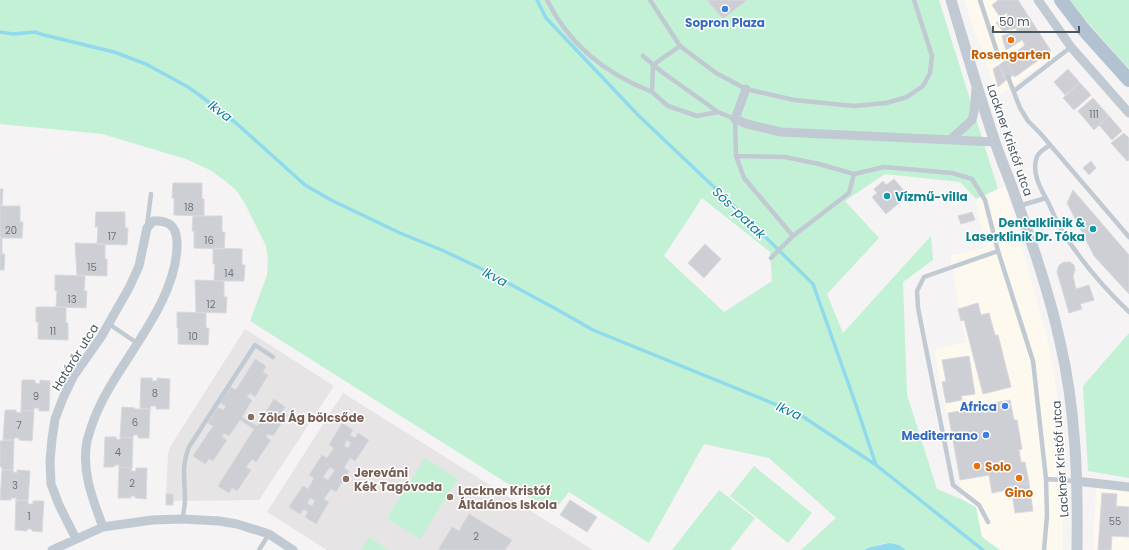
<svg xmlns="http://www.w3.org/2000/svg" width="1129" height="550" viewBox="0 0 1129 550" font-family="Poppins,sans-serif">
	<rect width="100%" height="100%" fill="#f5f3f3"/>
	<path fill="#fdf9ef" d="M964,0H1018L1054,55L998,97Z
		M1005,186L1050,348L1060,414L1063,469V550H1000L982,537L976,507L963,500L934,350L966,342L950,256L984,248L976,199Z
		M1096,488L1129,492V550H1093Z"/>
	<path fill="#e6e4e5" d="M245,329L334,386L259,500L173,501V494H166L168,455L170,447Z
		M343,393L426,445L593,550H327L267,512Z"/>
	<path fill="#c3f1d5" fill-rule="evenodd" d="M0,0H939L998,189L976,199L960,182L885,174L845,201L879,238L827,294L843,333L931,236L933,260L903,282L907,395L937,489L963,500L976,507L982,537L1000,550H906C893,540 878,543 864,550H801L836,518L769,458L704,444L649,543L569,492L553,512L250,321L267,275L268,260L266,246L244,202L236,190L224,180L210,170L186,159L102,134L0,124ZM702,198L770,252L772,281L724,312L664,256Z
		M1070,0H1129V69L1089,24Z
		M1129,333V478L1088,471L1083,386Z
		M425,458L458,479L420,539L387,518Z
		M754,466L812,513L788,543L730,496Z
		M719,490L755,518L730,550H672Z
		M369,537L389,550H361Z"/>
	<path fill="#90daee" d="M889,543L899,545L906,550H864L870,547Z"/>
	<g fill="none" stroke-linecap="round" stroke-linejoin="round">
		<path stroke="#90daee" stroke-width="3.5" d="M537,0L546,18L639,116L734,206L813,284L857,408L876,465
			M0,32L13,34L35,32L44,35L114,52L146,64L188,87L198,94L236,123L305,185L331,200L400,233L444,251L484,270L558,310L593,330L799,414L876,465L983,550"/>
	</g>
	<path fill="#cdcfd5" stroke="#d7d9de" fill-rule="evenodd" d="M707,0H747L723,19Z
		M998,0H1018L1051,51L1015,77L1006,60L1025,45L1022,40L1006,50L1002,36L1017,31L1016,28L1003,31L996,23L1008,15L1007,13L1000,17L992,5Z
		M1006,60L1014,75L1006,80L999,65Z
		M999,65L1006,80L998,87L993,69Z
		M1068,69L1080,83L1065,95L1054,82Z
		M1080,83L1091,95L1074,110L1063,98Z
		M1093,98L1109,116L1094,130L1078,111Z
		M1109,116L1122,131L1112,140L1099,125Z
		M1124,133L1129,138V160L1127,161L1111,143Z
		M1091,161L1096,168L1089,175L1083,168Z
		M894,179L905,192L901,196L904,199L886,214L872,197L877,193L874,189L883,181L886,185Z
		M173,183H202V199H204V216L174,215V198H172Z
		M0,189H3L2,206H0Z
		M1073,190L1129,255V294L1094,256L1067,203Z
		M0,206H20V222H23L22,238H0Z
		M96,212H125V228H128L127,245L97,244L98,227H95Z
		M972,212L975,220L961,224L958,216Z
		M193,216H222V232H225L224,249L194,248V231H192Z
		M0,238H2V254H5L4,270H0Z
		M75,243L105,244V259H107V276L77,275Z
		M705,244L721,259L704,278L688,263Z
		M213,248L242,249V265H245L244,281H214L215,264H213Z
		M1064,262H1070L1074,265L1075,270L1073,276L1076,289L1089,285L1094,300L1080,304L1082,309L1069,313L1057,272L1059,265Z
		M55,275L85,276L84,291H87L86,308L56,307L57,291H55Z
		M195,280L224,281V297H227L226,313L196,312Z
		M978,303L981,315L989,313L995,335H998L1011,387L983,394L964,320L961,321L958,309Z
		M36,307H66V323H68V340L38,339V322H36Z
		M177,312L206,313V328H209L208,345L178,344V328H177Z
		M969,356L975,394L961,396L962,400L946,403L942,382L946,381L942,360Z
		M255,359L266,366L263,372L268,375L255,397L250,393L247,397L252,400L242,417L257,426L274,399L285,407L282,412L287,415L273,436L268,434L266,437L271,440L256,462L252,459L246,467L251,470L237,491L232,488L229,493L218,486L254,429L240,420L229,436L224,433L222,437L227,440L213,461L209,459L205,464L193,456L213,426L208,423L218,407L223,410L226,406L220,403L231,387L236,390Z
		M141,378H152V381H157V378L170,379L169,409H156V406H151L150,409L140,408Z
		M22,380H35V383L40,384V380L50,381L49,411H39V408H34V411L21,410Z
		M1010,400L1014,420H1017L1022,449L1019,450L1021,462H1025L1029,483L1011,486L1012,489L992,493L989,475L960,480L948,413L978,408L977,406Z
		M122,407L135,408L134,409H150L149,438H138V435H133V438L120,437Z
		M5,410H16V412L21,413V410L34,411L32,441L19,440V438H14V440H3Z
		M342,423L353,430L350,435L355,438L358,433L369,440L355,461L350,458L344,468L349,471L336,492L331,489L324,499L329,502L316,524L305,517L308,512L304,509L300,514L289,507L303,486L308,489L314,478L309,475L322,455L327,458L334,448L329,445ZM347,440L351,443L348,448L344,446ZM330,467L335,470L328,480L323,477ZM310,498L315,501L312,506L307,503Z
		M105,437H116V439L120,440V437L133,438L132,468L119,467V465H115L114,467H104Z
		M3,440H14L13,470H2V467H0V441H3Z
		M119,467L132,468L131,471H136V468H147L146,499L135,498V496H131V498H118Z
		M2,470H13V472L17,473V470L30,471L28,501L16,500V498H11V500H0Z
		M1029,483L1033,511L1015,513L1011,486Z
		M1102,493L1117,494L1116,506L1129,507V537L1112,536L1111,550H1098Z
		M166,494H173V505H166Z
		M16,500L28,501V504H33V501H44L42,532L32,531V529H27V531L15,530Z
		M570,500L597,517L587,532L560,515Z
		M469,514L512,540L505,550H438L452,527L459,531Z"/>
	<g fill="none" stroke-linecap="round" stroke-linejoin="round">
		<path stroke="#c1cad2" stroke-width="4.5" d="M547,0C569,45 606,74 652,92
			M650,0L680,46L716,73L746,89L794,100L854,106L886,103L907,97L923,86L930,73L932,56L914,0
			M980,0L999,58
			M680,46L653,65L652,92L668,106L697,116L718,112
			M643,56L662,72L718,112L735,119L736,156L785,157L819,164L854,174L884,167L952,173L972,179L985,200L998,251L1033,361L1046,479L1047,516L1044,550
			M1008,77L1020,108L1028,121L1040,133L1129,237
			M1014,91L1071,47
			M1050,145C1044,149 1037,153 1036,160C1032,175 1042,191 1049,204C1053,213 1057,223 1062,231C1081,261 1104,288 1129,312
			M736,156L744,178L793,236L771,258
			M1019,206L1046,198
			M147,226L151,194
			M793,236L849,193L854,174
			M109,324L137,343
			M1046,479L1076,481
			M183,519C183,513 185,506 185,500C185,480 181,466 189,447L255,345L273,357
			M988,522L979,505L953,485L918,308L917,291L924,277L998,251
			M259,550L269,534"/>
		<path stroke="#c1cad2" stroke-width="9" d="M1038,0L1071,47L1129,113
			M746,89L735,119L747,124L781,132L995,142
			M951,139L972,120L974,112L976,88
			M1076,481L1129,487
			M76,539L59,505L51,484L50,461L52,439L55,419L63,398L73,377L101,337L129,288L139,266L147,228L153,221C168,220 176,225 177,241C179,292 135,344 111,385C100,403 92,421 87,441C81,471 93,500 103,527
			M52,550L103,527L152,520L183,519L219,521L237,524L269,534L293,550"/>
		<path stroke="#c1cad2" stroke-width="11" d="M951,0C965,47 979,95 995,142C1002,163 1012,185 1019,207C1035,251 1050,296 1060,342C1076,410 1078,481 1077,550"/>
		<path stroke="#b3c2d1" stroke-width="14" d="M1061,0L1084,30L1129,80"/>
	</g>
	<g fill="#3f7fe0" stroke="#fff" stroke-width="1.5">
		<circle cx="725" cy="9" r="4"/>
		<circle cx="1005" cy="406" r="4"/>
		<circle cx="986" cy="435" r="4"/>
	</g>
	<g fill="#e8710a" stroke="#fff" stroke-width="1.5">
		<circle cx="1011" cy="40" r="4"/>
		<circle cx="977" cy="466" r="4"/>
		<circle cx="1019" cy="478" r="4"/>
	</g>
	<g fill="#0f9aa8" stroke="#fff" stroke-width="1.5">
		<circle cx="887" cy="196" r="4"/>
		<circle cx="1093" cy="229" r="4"/>
	</g>
	<g fill="#8d6e63" stroke="#fff" stroke-width="1.5">
		<circle cx="251" cy="417" r="4"/>
		<circle cx="346" cy="479" r="4"/>
		<circle cx="450" cy="497" r="4"/>
	</g>
	<g text-anchor="middle" dominant-baseline="central" stroke-width="3" stroke-linejoin="round" paint-order="stroke">
		<g font-size="10" fill="#6b747e">
			<text x="1094" y="114">111</text>
			<text x="189" y="207">18</text>
			<text x="11" y="230">20</text>
			<text x="112" y="236">17</text>
			<text x="209" y="240">16</text>
			<text x="92" y="267">15</text>
			<text x="229" y="273">14</text>
			<text x="72" y="299">13</text>
			<text x="211" y="304">12</text>
			<text x="53" y="331">11</text>
			<text x="193" y="336">10</text>
			<text x="155" y="393">8</text>
			<text x="36" y="396">9</text>
			<text x="135" y="422">6</text>
			<text x="19" y="425">7</text>
			<text x="118" y="452">4</text>
			<text x="132" y="483">2</text>
			<text x="15" y="485">3</text>
			<text x="29" y="516">1</text>
			<text x="1115" y="521">55</text>
			<text x="476" y="536">2</text>
		</g>
		<g font-size="12" font-weight="bold" fill="#366cbe" stroke="#fff" text-anchor="end">
			<text x="725" y="22" text-anchor="middle">Sopron Plaza</text>
			<text x="997" y="406">Africa</text>
			<text x="978" y="435">Mediterrano</text>
		</g>
		<g font-size="12" font-weight="bold" fill="#c56008" stroke="#fff">
			<text x="1011" y="54">Rosengarten</text>
			<text x="985" y="466" text-anchor="start">Solo</text>
			<text x="1019" y="492">Gino</text>
		</g>
		<g font-size="12" fill="#4a5661" stroke="#fff">
			<text transform="translate(1010 140) rotate(71)">Lackner Kristóf utca</text>
			<text transform="translate(75 357) rotate(-58)">Határőr utca</text>
			<text transform="translate(1060 459) rotate(-94)">Lackner Kristóf utca</text>
		</g>
		<g font-size="12" font-weight="bold" fill="#0d838f" stroke="#fff" text-anchor="start">
			<text x="895" y="196">Vízmű-villa</text>
			<text x="1085" y="222" text-anchor="end">Dentalklinik &amp;<tspan x="1085" dy="14">Laserklinik Dr. Tóka</tspan></text>
		</g>
		<g font-size="12" font-weight="bold" fill="#785e54" stroke="#fff" text-anchor="start">
			<text x="259" y="417">Zöld Ág bölcsőde</text>
			<text x="354" y="472">Jereváni<tspan x="354" dy="14">Kék Tagóvoda</tspan></text>
			<text x="458" y="490">Lackner Kristóf<tspan x="458" dy="14">Általános Iskola</tspan></text>
		</g>
		<g font-size="13" font-style="italic" fill="#0c7c9b" stroke="#fff">
			<text transform="translate(220 111) rotate(37)">Ikva</text>
			<text transform="translate(739 213) rotate(44)">Sós-patak</text>
			<text transform="translate(495 277) rotate(28)">Ikva</text>
			<text transform="translate(789 411) rotate(25)">Ikva</text>
		</g>
	</g>
	<path d="M993 26v6h86v-6" fill="none" stroke="#4a5661" stroke-width="2"/>
	<text x="999" y="26" font-size="12" fill="#4a5661" stroke="#ffffff" stroke-width="3" paint-order="stroke">50 m</text>
</svg>
